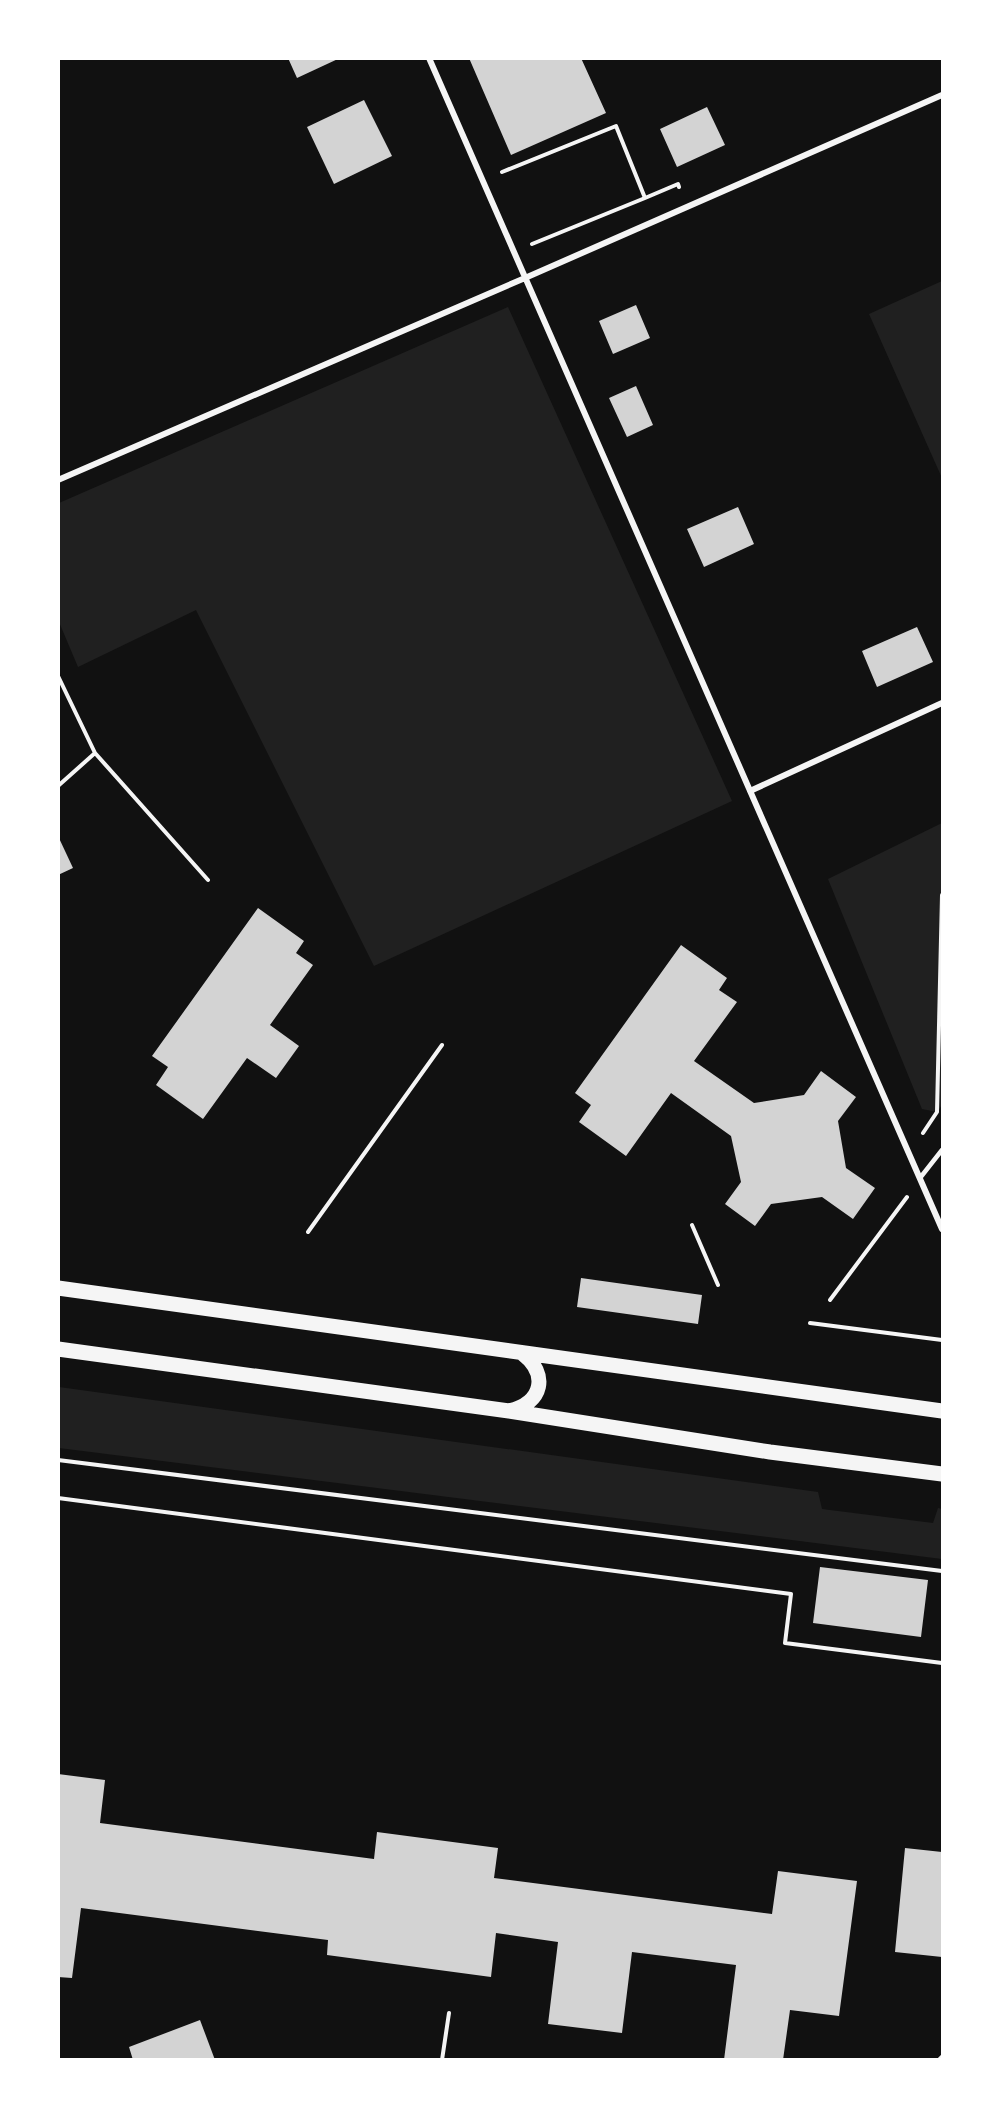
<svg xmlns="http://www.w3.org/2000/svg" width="1001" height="2118" viewBox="0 0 1001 2118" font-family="Arial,sans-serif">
	<rect width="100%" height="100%" fill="#111"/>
	<path fill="#202020" d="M942,281V478L869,314Z
		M508,307L732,801L374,966L196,610L78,667L59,622V503Z
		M942,823V1105L937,1112L922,1109L828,879Z
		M59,1387L818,1492L822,1509L933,1523L938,1508L942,1509V1559L59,1448Z"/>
	<path fill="#d3d3d3" d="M288,58H340L297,78Z
		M469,58H581L606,113L511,155Z
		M364,100L392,156L334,184L307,127Z
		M707,107L725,145L677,167L660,129Z
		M636,305L650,338L613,354L599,321Z
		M636,386L653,425L627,437L609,398Z
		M738,507L754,544L704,567L687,529Z
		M917,627L933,662L877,687L862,651Z
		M58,836L73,868L58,875Z
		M258,908L304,941L296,953L313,965L270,1025L299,1046L276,1078L247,1058L203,1119L156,1085L168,1067L152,1056Z
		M681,945L727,978L719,990L737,1002L694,1061L754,1103L804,1095L821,1071L856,1097L838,1121L846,1168L875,1188L853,1219L822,1197L771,1204L755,1226L725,1204L741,1182L731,1136L671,1093L626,1156L579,1122L591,1105L575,1093Z
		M581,1278L702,1295L698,1324L577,1307Z
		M820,1567L928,1580L921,1637L813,1623Z
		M58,1774L105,1780L100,1823L374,1859L377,1832L498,1848L494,1878L772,1914L778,1871L857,1881L839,2016L790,2010L783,2060H724L736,1965L632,1952L622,2033L548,2024L558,1942L496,1933L491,1977L327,1955L328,1940L81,1908L72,1978L58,1977Z
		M905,1848L942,1852V1957L895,1952Z
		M200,2020L215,2060H133L129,2047Z"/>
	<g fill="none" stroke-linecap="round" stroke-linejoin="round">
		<path stroke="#f5f5f5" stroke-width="4" d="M502,172L616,126L645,198L678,184L679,187
			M532,244L645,198
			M58,676L95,753L208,880
			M58,786L95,753
			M923,1133L937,1112L942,895
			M692,1225L718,1285
			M308,1232L442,1045
			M830,1300L907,1197
			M810,1323L942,1340
			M58,1460L942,1571
			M58,1498L791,1594L785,1643L942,1663
			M442,2060L449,2013"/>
		<path stroke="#f5f5f5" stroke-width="4.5" d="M920,1178L942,1150
			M939,2060L942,2057"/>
		<path stroke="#f5f5f5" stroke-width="6" d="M429,58L942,1229
			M58,480L525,278L942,95
			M750,791L942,703"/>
		<path stroke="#f5f5f5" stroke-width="15" d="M58,1288L942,1411
			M58,1349L509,1411L770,1452L942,1474
			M509,1411C543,1403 549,1374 522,1353"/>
	</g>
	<rect width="1001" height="2118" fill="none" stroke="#ffffff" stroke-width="120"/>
</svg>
